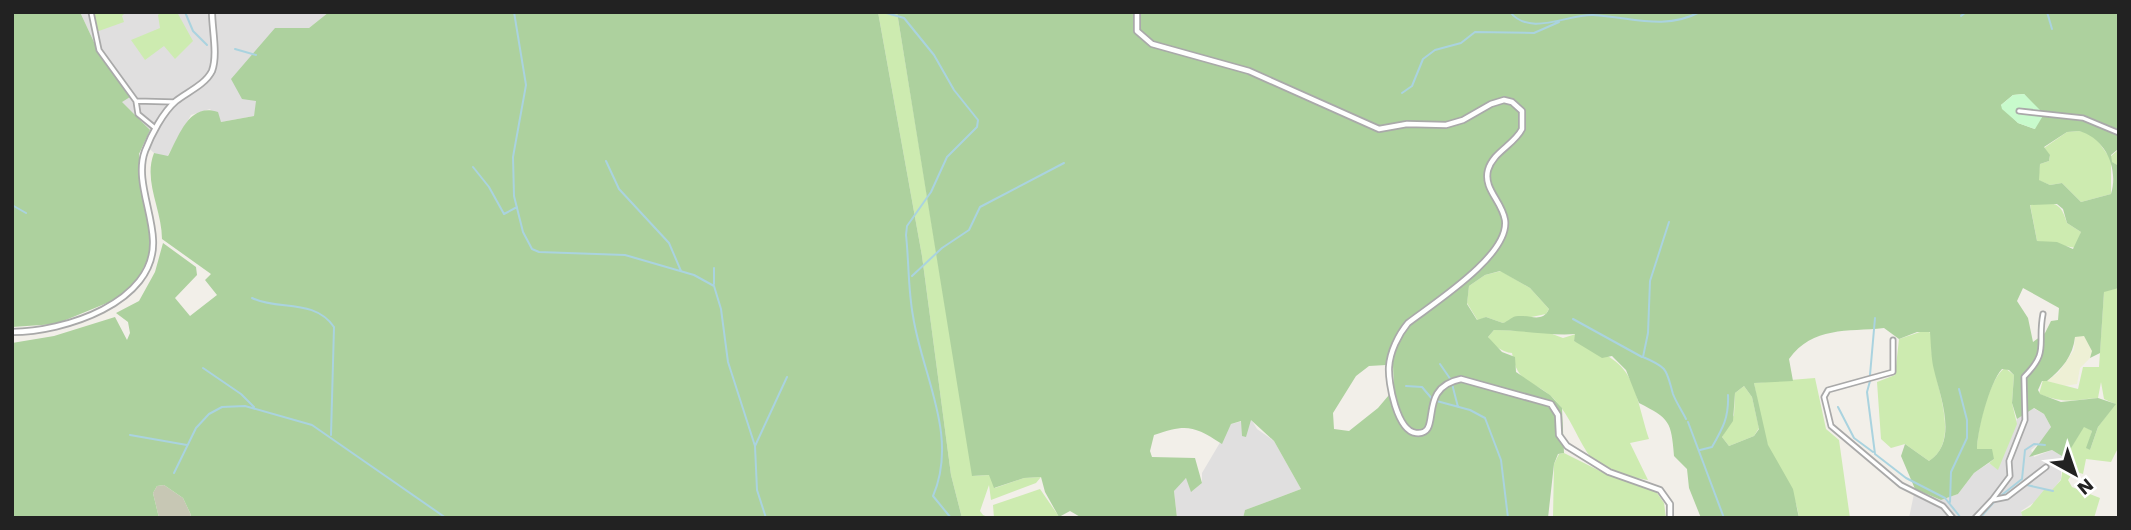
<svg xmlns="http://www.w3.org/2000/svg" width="2131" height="530" viewBox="0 0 2131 530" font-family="'Work Sans',sans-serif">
	<rect width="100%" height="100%" fill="#f2efe9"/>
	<path fill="#e0dfdf" d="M80,12H329L309,28H275L254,116L221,122L210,109L191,115L167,157L154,153L143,143L149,130L121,102L130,96L100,55Z
		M2033,408L2044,414L2051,427L2047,436L2031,450L2034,457L2052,450L2065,458L2061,467V479L2052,491L2021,511L2023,518H1909L1915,489L1941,500L1958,494L1974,473L1989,463L1998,469L2017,419Z
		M1251,419L1257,429L1274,441L1301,489L1245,510L1243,518H1177L1174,491L1180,481L1187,478L1192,491L1202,483V473L1231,424Z"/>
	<path fill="#c7c7b4" d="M164,485L183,498L191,515L189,518H159L153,493L157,486Z"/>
	<path fill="#eef0d5" d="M2084,335L2092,351L2090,358L2080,368L2077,384L2064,386L2047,381L2059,372L2074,350L2075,337Z"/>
	<path fill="#cdebb0" d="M126,12L122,16L124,22L96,32L94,14Z
		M161,12H177L193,41L175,59L164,46L145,60L131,40L160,28L158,15Z
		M878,12H897L973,476L990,475L995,488L1024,478L1041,477L1036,483L991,500L989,485L980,511L983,515L990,518H962L951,475L922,256Z
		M2079,131L2093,134L2107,154L2111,156L2118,150L2119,166L2111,162V194L2081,202L2062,183L2050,185L2038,180L2040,164L2049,161L2050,156L2044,148L2067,132Z
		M2030,204C2053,203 2060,199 2067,223L2081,232L2076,248L2037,241Z
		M1501,271L1530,288L1549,309L1546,314L1503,323L1486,317L1478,321L1467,303L1469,286L1485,275Z
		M2119,288V446L2111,462L2086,459L2083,474L2074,471L2068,480L2072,487L2100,498L2094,518H2023L2021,512L2030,507L2044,490H2052L2061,480L2064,459L2084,426L2092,431L2087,448L2090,450L2098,427L2115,404L2104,399L2101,382L2098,398C2071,400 2067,404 2039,394L2043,380L2078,389L2083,367H2099L2104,291Z
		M1494,330L1544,331L1563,338L1576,334L1574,341C1637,363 1631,380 1649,439L1630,443L1648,480C1632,477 1604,473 1592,459C1578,442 1571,416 1554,399C1534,379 1518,387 1512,353C1502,352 1493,346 1488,337Z
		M1926,330L1932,334C1925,370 1967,437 1929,461L1905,444L1891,448L1881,439L1877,382L1895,375L1899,339Z
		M2005,368L2014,375L2012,403L2017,424L1998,470L1989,463L1994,459L1977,449C1977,430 1989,378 2005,368Z
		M1815,378L1826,429L1839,440L1850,518H1799C1795,489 1784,482 1773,458C1762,435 1759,408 1754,383Z
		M1744,386L1752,397L1759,428L1754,436L1729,446L1722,437L1734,415L1735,393Z
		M1564,453L1608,475L1655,490L1664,503L1666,518H1553L1554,464L1559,454Z
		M1040,489L1060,518H994L993,505Z"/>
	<path fill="#add19e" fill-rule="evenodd" d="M12,12H80L100,55L130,97L122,102L150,130L139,154L150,236L149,256L136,283L124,296L56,324L12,327Z
		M329,12H878L922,256L951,475L962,518H189L191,515L183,498L164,485L157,486L153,493L159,518H12V343L54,336L115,317L127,340L130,333L128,322L116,313L139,301L155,272L163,243L196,267L197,275L175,298L190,316L217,295L205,280L211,274L162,239C162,209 143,181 154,153L168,156C179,136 189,102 218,112L221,122L254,116L256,101L242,99L231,79L275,28H309Z
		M897,12H2119V154L2117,150L2111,155L2112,162L2119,166V288L2104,292L2100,353L2090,358L2092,351L2084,336L2075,337C2073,356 2062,369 2047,381H2042L2038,390L2040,394L2061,402L2098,398L2116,404L2098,427L2090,450L2086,448L2092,431L2084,427L2065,458L2052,450L2029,457L2051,427L2044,414L2034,408L2017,419L2012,403L2014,375L2009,370L2002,369C1989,383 1977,433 1977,449H1992L1994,459L1974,473L1958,494L1941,500L1915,489L1901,456L1905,444L1929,461C1959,442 1940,396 1934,370C1931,358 1931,344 1930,332H1917L1899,339L1884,328C1847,332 1813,326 1789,359L1793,381L1754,383L1768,445L1793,489L1799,518H1701L1689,488L1687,469L1674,456C1671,421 1670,419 1639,403L1626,370L1612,356L1602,358L1574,341L1575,334C1551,336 1522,330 1494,330L1488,337L1502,352L1515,357L1516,372L1550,395L1562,408L1564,453L1558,454L1554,464L1548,518H1243L1245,510L1301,489L1274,441L1251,420L1246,437L1242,436L1241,421L1231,424L1222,444C1193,425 1186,424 1154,435L1150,451L1152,457L1195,458L1202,483L1191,492L1186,478L1174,491L1177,518H1082L1070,511L1059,517L1045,492L1041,477L1024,478L994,488L989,475L972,476ZM2024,94L2034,105L2035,129L2018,123L2001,105L2013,95ZM2079,131C2105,138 2119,168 2111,194L2081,202L2062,183L2050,185L2039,180L2040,164L2049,161L2050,155L2044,147L2067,132ZM2057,204L2063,209L2067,223L2081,232L2073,249L2057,242L2037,241L2030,205ZM1500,271L1530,288L1549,309C1543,323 1530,315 1518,316C1512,316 1509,321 1503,323L1486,317L1477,320L1467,304L1469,286L1485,275ZM2023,288L2059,308L2058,320L2051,321L2045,333L2033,342L2028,318L2017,301ZM1386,365L1393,366L1394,389L1378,408L1349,431L1334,429L1333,413L1356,376L1369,366ZM1744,386L1752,397L1759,429L1754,436L1729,446L1722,437L1733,421L1735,393Z"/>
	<path fill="#c8facc" d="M2024,94L2044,114L2035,129L2018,123L2002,109L2001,105L2013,95Z"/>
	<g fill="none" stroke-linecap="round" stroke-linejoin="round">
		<path stroke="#aad3df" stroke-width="2" d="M185,12L193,31L207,45
			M514,12L526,85L513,157L514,196L523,232L532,249L539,252L625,255L694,275L714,286L721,309L728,362L755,446L757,490L766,518
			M883,12L904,18L934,55L954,90L978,120L977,127L947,157L931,192L907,226L906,235C909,262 908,289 913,316C922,375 959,436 933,496L951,518
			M1510,12C1530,37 1568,14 1593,15C1632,17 1663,31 1700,12
			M2047,12L2052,29
			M1961,16L1966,12
			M235,49L256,55
			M1402,93L1412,86L1423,59L1435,50L1461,43L1475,32L1534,33L1559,22
			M606,161L619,189L669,243L681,271
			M473,167L489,187L504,214L517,207
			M12,205L26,213
			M1669,222L1650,281L1648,333L1643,357C1669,368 1666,370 1673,394C1676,402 1682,411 1686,419
			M714,268V284
			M912,276L942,248L969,230L980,207L1064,163
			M252,298C278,311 314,298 334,327L331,435
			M1573,319L1642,357
			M1440,364L1451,380L1458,407
			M203,368L241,394L254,407
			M1870,375L1875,318
			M1870,381L1867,392L1875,454L1906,478L1945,498L1961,518
			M1406,386L1422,387L1433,400L1470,410L1485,418L1501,460L1508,518
			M1838,407L1854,438L1873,452
			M1688,422L1724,518
			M130,435L187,445
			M755,446L787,377
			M1700,450L1712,447C1723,428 1729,417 1728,395
			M174,473L196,428L209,414L222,407L245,406L312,425L446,518
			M2027,485L2053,491
			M1998,498L2022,479L2025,450L2034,444L2045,445
			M1950,502L1951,472L1967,438V420L1959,389
			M1980,518L1994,502"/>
		<defs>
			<path id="minor" d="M91,12L99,50L136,101L138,114L155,128
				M136,101L174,102
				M2019,111L2083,118L2119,133
				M1893,340V372L1828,390L1824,397L1831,426L1901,485L1943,506L1953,518
				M1992,500L2010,476L2009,461L2025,420L2024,377C2050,351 2037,345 2043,314
				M1975,518L1992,500L2007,497L2046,467"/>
			<path id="tertiary" d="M1137,12V31L1152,44L1249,71L1379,129L1407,124L1446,125L1463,120L1491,104L1504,100L1512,102L1522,111V129C1514,145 1493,152 1488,170C1483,189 1502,201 1505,220C1510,255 1434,303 1408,323C1398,335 1390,352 1389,367C1388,383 1397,431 1416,433C1444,436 1415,388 1461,379L1551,404L1558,415L1559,435L1567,446L1609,472L1660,490L1670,504V518
				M12,332C63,332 156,303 153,240C152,211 135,178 145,151C151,135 163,112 176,101C187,92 205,85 212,71C218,55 212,29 212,12"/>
		</defs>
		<use href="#minor" stroke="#a9a9a9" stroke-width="7"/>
		<use href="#tertiary" stroke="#a9a9a9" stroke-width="8"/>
		<use href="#minor" stroke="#fff" stroke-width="3.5"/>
		<use href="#tertiary" stroke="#fff" stroke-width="4.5"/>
	</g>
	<rect width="2131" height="530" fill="none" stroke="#222222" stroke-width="28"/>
	<g transform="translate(2075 474) rotate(140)" stroke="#ffffff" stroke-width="5" paint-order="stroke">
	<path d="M0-5L12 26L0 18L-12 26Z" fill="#222222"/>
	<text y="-10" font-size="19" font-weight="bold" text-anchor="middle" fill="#222222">N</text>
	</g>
</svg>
